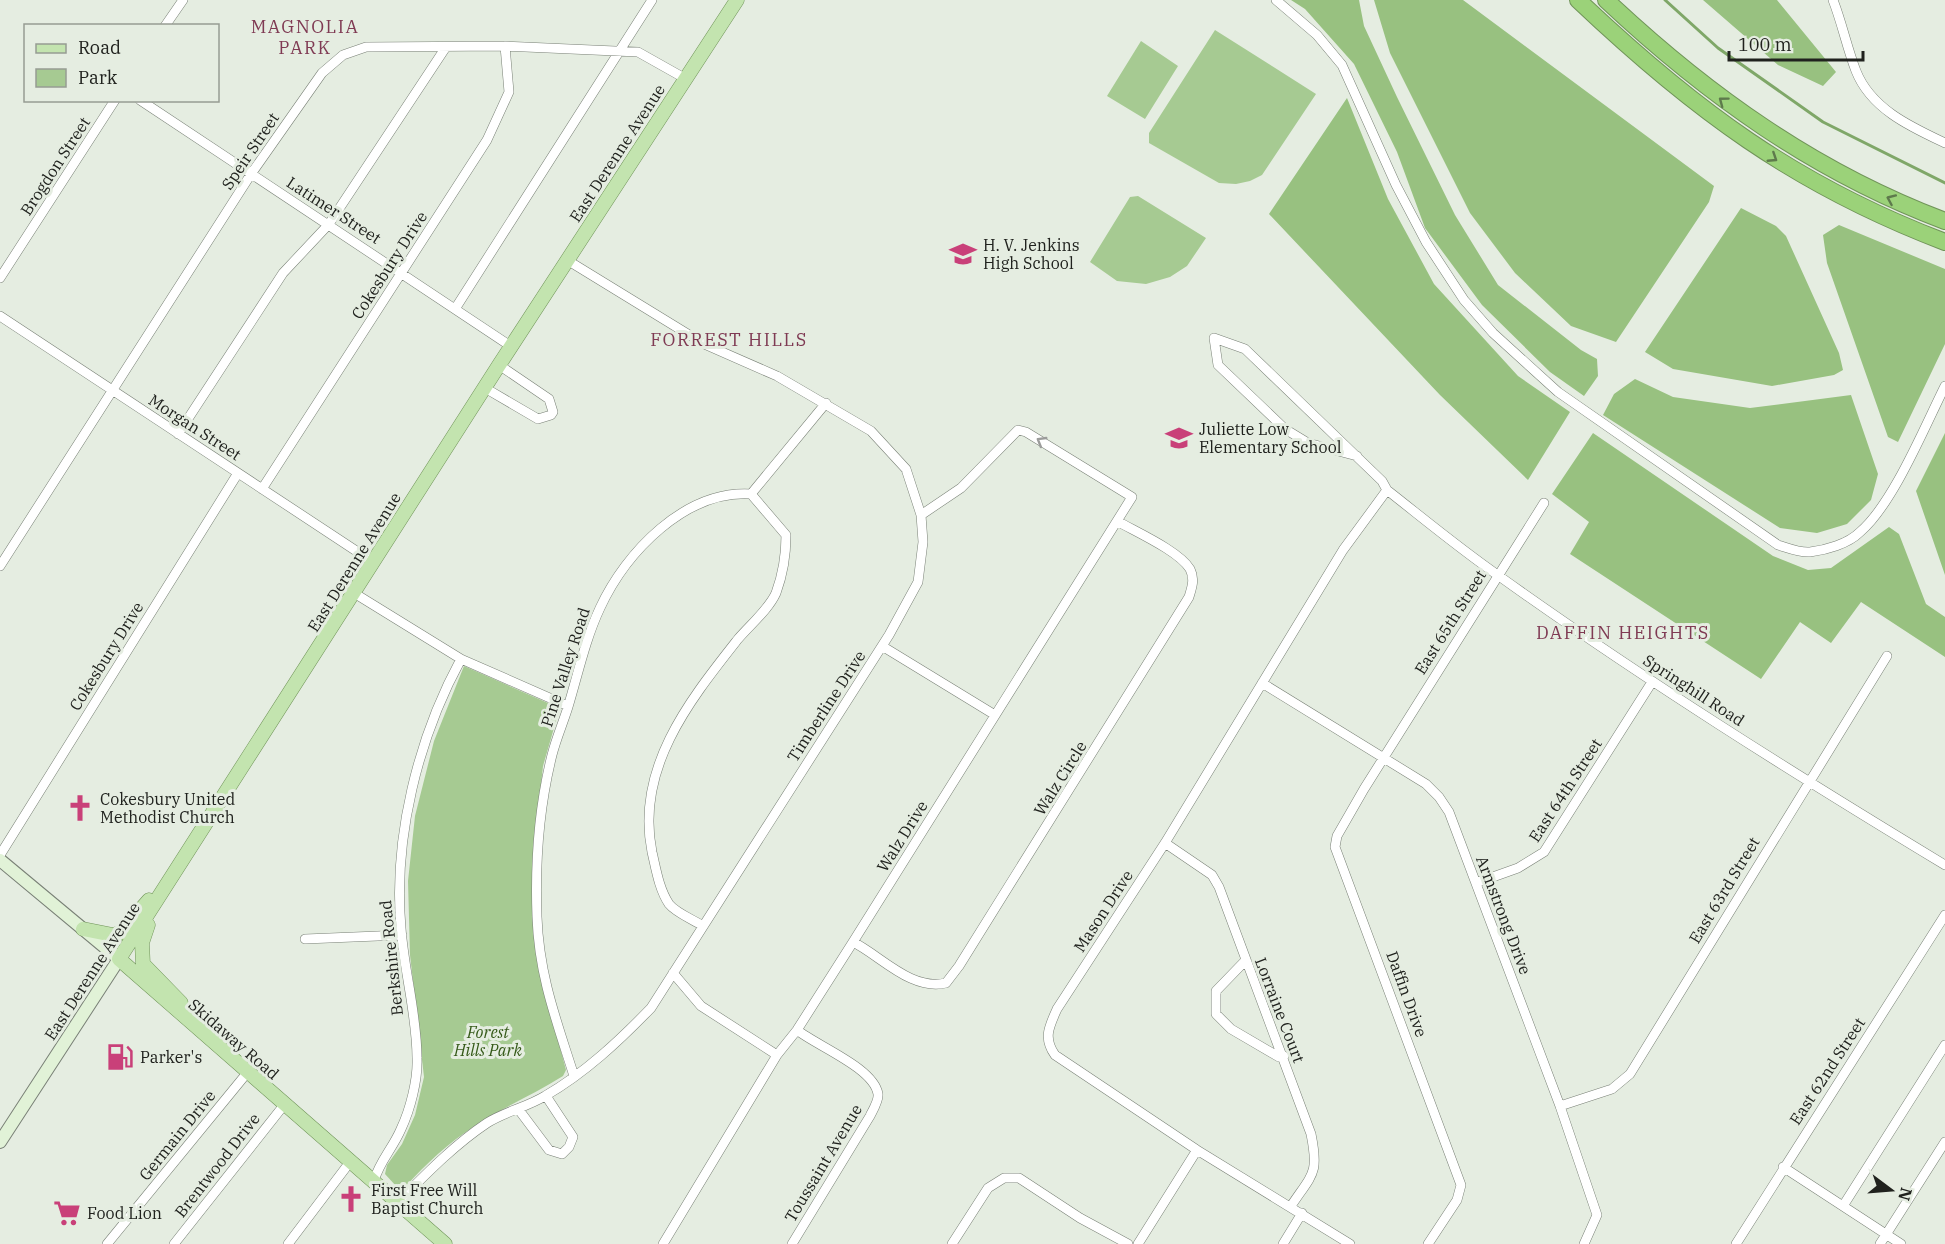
<svg xmlns="http://www.w3.org/2000/svg" width="1945" height="1244" viewBox="0 0 1945 1244" font-family="'IBM Plex Serif',serif">
	<rect width="100%" height="100%" fill="#e5ede1"/>
	<path fill="#a6ca92" d="M1215,30L1316,94L1262,175L1250,181L1236,184L1219,183L1149,143V133Z
		M1141,41L1178,66L1145,119L1107,96Z
		M1138,196L1206,238L1187,266L1170,277L1146,284L1117,281L1090,262L1130,197Z
		M464,666L557,707L558,714L543,766L536,834L546,994L566,1070L563,1076C535,1094 503,1107 475,1126C448,1143 427,1163 406,1186H396L385,1174L387,1165L402,1144L415,1115L424,1077L410,955L408,881L415,816L434,741Z"/>
	<path fill="#98c180" d="M1291,0H1359L1364,26L1397,97L1455,215L1498,285L1581,350L1597,359L1598,376L1584,396L1550,372L1482,305L1425,228L1397,152L1354,64L1305,9Z
		M1374,0H1463L1714,186L1709,202L1616,342L1571,326L1515,273L1470,213L1390,53Z
		M1703,0H1777L1836,72L1823,86L1778,65Z
		M1347,98L1388,199L1434,284L1518,376L1570,412L1528,480L1440,395L1269,214Z
		M1741,208L1776,226L1786,236L1839,353L1843,370L1834,375L1772,386L1673,369L1645,352Z
		M1839,225L1945,269V344L1898,442L1888,437L1827,263L1823,235Z
		M1635,379L1673,397L1750,408L1851,395L1878,474L1871,500L1847,524L1817,533L1780,528L1603,415L1614,394Z
		M1593,433L1773,556L1808,570L1831,568L1889,527L1899,534L1926,604L1945,617V657L1861,602L1831,643L1800,622L1761,679L1570,554L1589,522L1552,494Z
		M1945,433V575L1916,491Z"/>
	<g fill="none" stroke-linecap="round" stroke-linejoin="round">
		<path stroke="#7fa768" stroke-width="3" d="M1665,0L1718,48L1823,122L1945,183"/>
		<defs>
			<path id="minor" d="M1276,0L1317,35L1342,65L1396,185L1426,242L1464,300L1493,333L1558,392L1778,545C1788,548 1800,553 1810,552C1826,550 1848,544 1860,532C1893,504 1925,426 1945,386
				M1833,0C1842,23 1847,48 1856,71C1871,109 1911,127 1945,143
				M165,26L183,0
				M140,100L512,347
				M0,278L115,100
				M455,309L652,0
				M0,316L373,562
				M485,388L538,419L551,415L553,412L549,399L499,365
				M178,434L283,273L329,224L446,47
				M1357,456L1308,443L1285,429L1218,365L1214,338L1245,349L1382,481L1387,490C1424,519 1460,549 1499,576C1643,679 1793,773 1945,865
				M262,489L487,140L509,92L505,46
				M751,494L826,403
				M0,566L251,174L322,73L343,55L366,47L505,46L638,52L686,79
				M354,593L461,659L568,706
				M882,646L995,715
				M1262,683L1426,784L1439,797L1449,812L1560,1106L1597,1215L1584,1244
				M1165,843L1212,875L1219,887L1311,1134C1319,1174 1313,1173 1291,1206
				M0,855L238,473
				M1476,883L1518,868L1544,852L1652,682
				M305,939L402,935
				M853,942C881,956 911,991 946,983L959,966L1189,597C1192,587 1195,579 1190,569C1179,551 1136,532 1117,521
				M1246,960L1216,991V1014L1231,1029L1279,1057L1284,1056
				M673,973L701,1006L777,1055
				M574,1076C557,1022 539,976 537,917C535,864 539,807 552,755C556,739 563,723 568,707C578,674 585,640 600,608C626,552 685,490 751,494L786,535C786,555 783,574 776,593C769,609 750,625 738,639C690,700 635,768 652,852C656,869 659,889 669,904C676,913 694,920 703,926
				M1560,1106L1612,1089L1630,1074L1887,656
				M519,1110L549,1150L562,1154L569,1147L573,1137L546,1096
				M1783,1167L1901,1244
				M374,1181C379,1162 393,1148 401,1129C410,1110 418,1080 417,1058C417,1015 404,971 401,928C393,838 418,738 461,659
				M397,1203C425,1175 454,1145 487,1123C504,1112 527,1107 545,1096C585,1073 619,1041 651,1008L889,635L918,582L923,542L921,515L906,469L871,431L777,376L704,344L567,260
				M1843,1206L1945,1045
				M107,1244L247,1073
				M174,1244L284,1105
				M288,1244L350,1162
				M663,1244L777,1055L797,1030L853,942L1132,497L1026,432L1018,430L961,488L921,515
				M792,1244L870,1116C873,1110 879,1100 878,1094C874,1068 817,1046 797,1030
				M952,1244L988,1188L1004,1178H1019L1080,1218L1128,1244
				M1138,1244L1197,1150
				M1283,1244L1302,1213
				M1350,1244L1197,1150L1055,1055C1043,1038 1049,1027 1057,1009L1165,843L1343,550L1387,490
				M1428,1244L1457,1200L1461,1185L1335,847L1337,836L1364,789L1544,503
				M1736,1244L1945,915
				M1880,1244L1945,1142"/>
			<path id="secondary" d="M0,860L119,959L0,1142"/>
			<path id="primary" d="M148,925L142,943L143,964L181,1003
				M83,929L113,935L120,933L149,900
				M445,1244L119,959L499,365L737,0"/>
			<path id="motorway" d="M1578,0C1693,109 1795,185 1945,242
				M1606,0C1707,95 1815,172 1945,221"/>
		</defs>
		<use href="#minor" stroke="#798076" stroke-width="10"/>
		<use href="#secondary" stroke="#798076" stroke-width="14"/>
		<use href="#primary" stroke="#709459" stroke-width="15"/>
		<use href="#motorway" stroke="#709459" stroke-width="18"/>
		<use href="#minor" stroke="#fff" stroke-width="9"/>
		<use href="#secondary" stroke="#e1f2d7" stroke-width="12"/>
		<use href="#primary" stroke="#c3e4af" stroke-width="14"/>
		<use href="#motorway" stroke="#9bd279" stroke-width="16"/>
	</g>
	<defs><path id="oneway-chevron" d="M-2-3.5L2.5 0L-2 3.5" fill="none" stroke-width="1.6" stroke-linecap="round" stroke-linejoin="round" transform="scale(1.5)"/></defs>
	<g stroke="#5e7a4c">
		<use href="#oneway-chevron" transform="translate(1723 101) rotate(-143)"/>
		<use href="#oneway-chevron" transform="translate(1773 158) rotate(33)"/>
		<use href="#oneway-chevron" transform="translate(1891 199) rotate(-156)"/>
	</g>
	<use stroke="#9b9c9a" href="#oneway-chevron" transform="translate(1041 441) rotate(-149)"/>
	<defs>
		<symbol id="school-bare" viewBox="-9 -9 18 18"><path d="M0-5L7-2L0 1L-7-2ZM-4 1L0 2.5L4 1V4Q0 6-4 4Z" fill="#c94079" stroke="#e5ede1" stroke-width="2.5" paint-order="stroke"/></symbol>
		<symbol id="church-bare" viewBox="-9 -9 18 18"><path d="M-1.2-6h2.4v3.5h3.3v2.4h-3.3V6h-2.4V-.1h-3.3v-2.4h3.3Z" fill="#c94079" stroke="#e5ede1" stroke-width="2.5" paint-order="stroke"/></symbol>
		<symbol id="fuel-bare" viewBox="-9 -9 18 18"><path d="M-5.5-6h7V0h2V4h1.3V-2.5L3-4.5l.8-.8L6-3V5H2.5V1h-1V6h-7ZM-4.2-4.7v3.2H.2V-4.7Z" fill="#c94079" stroke="#e5ede1" stroke-width="2.5" paint-order="stroke"/></symbol>
		<symbol id="supermarket-bare" viewBox="-9 -9 18 18"><path d="M-6-5.5h2.5l.6 2H6L4.5 2H-2.5L-4.4-4H-6ZM-1.5 3.2a1.3 1.3 0 1 0 .1 0ZM3 3.2a1.3 1.3 0 1 0 .1 0Z" fill="#c94079" stroke="#e5ede1" stroke-width="2.5" paint-order="stroke"/></symbol>
	</defs>
	<g fill-rule="evenodd">
		<use href="#school-bare" x="944" y="235" width="38" height="38"/>
		<use href="#school-bare" x="1160" y="419" width="38" height="38"/>
		<use href="#church-bare" x="61" y="789" width="38" height="38"/>
		<use href="#fuel-bare" x="101" y="1038" width="38" height="38"/>
		<use href="#church-bare" x="332" y="1180" width="38" height="38"/>
		<use href="#supermarket-bare" x="48" y="1194" width="38" height="38"/>
	</g>
	<g text-anchor="middle" dominant-baseline="central" stroke-width="6" stroke-linejoin="round" paint-order="stroke">
		<g font-size="16" fill="#20221e" stroke="#e5ede1">
			<text transform="translate(250 151) rotate(-56)">Speir Street</text>
			<text transform="translate(617 153) rotate(-57)">East Derenne Avenue</text>
			<text transform="translate(55 166) rotate(-57)">Brogdon Street</text>
			<text transform="translate(334 210) rotate(33)">Latimer Street</text>
			<text transform="translate(389 265) rotate(-57)">Cokesbury Drive</text>
			<text transform="translate(195 427) rotate(33)">Morgan Street</text>
			<text transform="translate(354 562) rotate(-58)">East Derenne Avenue</text>
			<text transform="translate(1450 622) rotate(-58)">East 65th Street</text>
			<text transform="translate(106 656) rotate(-58)">Cokesbury Drive</text>
			<text transform="translate(565 667) rotate(-72)">Pine Valley Road</text>
			<text transform="translate(1694 690) rotate(33)">Springhill Road</text>
			<text transform="translate(826 706) rotate(-57)">Timberline Drive</text>
			<text transform="translate(1060 778) rotate(-58)">Walz Circle</text>
			<text transform="translate(1565 790) rotate(-57)">East 64th Street</text>
			<text transform="translate(902 836) rotate(-58)">Walz Drive</text>
			<text transform="translate(1724 890) rotate(-59)">East 63rd Street</text>
			<text transform="translate(1103 911) rotate(-57)">Mason Drive</text>
			<text transform="translate(1504 915) rotate(69)">Armstrong Drive</text>
			<text transform="translate(391 958) rotate(-96)">Berkshire Road</text>
			<text transform="translate(92 971) rotate(-57)">East Derenne Avenue</text>
			<text transform="translate(1407 994) rotate(70)">Daffin Drive</text>
			<text transform="translate(1280 1010) rotate(69)">Lorraine Court</text>
			<text transform="translate(234 1039) rotate(41)">Skidaway Road</text>
			<text transform="translate(1827 1071) rotate(-57)">East 62nd Street</text>
			<text transform="translate(177 1135) rotate(-51)">Germain Drive</text>
			<text transform="translate(823 1163) rotate(-59)">Toussaint Avenue</text>
			<text transform="translate(217 1165) rotate(-52)">Brentwood Drive</text>
		</g>
		<g font-size="16" fill="#20221e" stroke="#e5ede1" text-anchor="start">
			<text x="983" y="245">H. V. Jenkins<tspan x="983" dy="18">High School</tspan></text>
			<text x="1199" y="429">Juliette Low<tspan x="1199" dy="18">Elementary School</tspan></text>
			<text x="100" y="799">Cokesbury United<tspan x="100" dy="18">Methodist Church</tspan></text>
			<text x="140" y="1057">Parker's</text>
			<text x="371" y="1190">First Free Will<tspan x="371" dy="18">Baptist Church</tspan></text>
			<text x="87" y="1213">Food Lion</text>
		</g>
		<g font-size="16" font-style="italic" fill="#355a19" stroke="#e5ede1">
			<text x="488" y="1032">Forest<tspan x="488" dy="18">Hills Park</tspan></text>
		</g>
		<g font-size="18" letter-spacing="1.5" fill="#7f3a53" stroke="#e5ede1">
			<text x="305" y="26">MAGNOLIA<tspan x="305" dy="21">PARK</tspan></text>
			<text x="729" y="339">FORREST HILLS</text>
			<text x="1623" y="632">DAFFIN HEIGHTS</text>
		</g>
	</g>
	<rect x="24" y="24" width="195" height="78" fill="#e5ede1" stroke="#969c93" stroke-width="1.5"/>
	<rect x="36" y="44" width="30" height="9" fill="#c3e4af" stroke="#969c93" stroke-width="1.5"/>
	<text x="78" y="54" font-size="18" fill="#20221e">Road</text>
	<rect x="36" y="69" width="30" height="18" fill="#a6ca92" stroke="#969c93" stroke-width="1.5"/>
	<text x="78" y="84" font-size="18" fill="#20221e">Park</text>
	<g transform="translate(1891 1190) rotate(106)" stroke="#e5ede1" stroke-width="4.5" paint-order="stroke">
	<path d="M0-4.5L10 22L0 15L-10 22Z" fill="#20221e"/>
	<text y="-9" font-size="16" font-weight="bold" text-anchor="middle" fill="#20221e">N</text>
	</g>
	<path d="M1729 51v9h134v-9" fill="none" stroke="#20221e" stroke-width="3"/>
	<text x="1738" y="51" font-size="18" fill="#20221e" stroke="#e5ede1" stroke-width="4.5" paint-order="stroke">100 m</text>
</svg>
